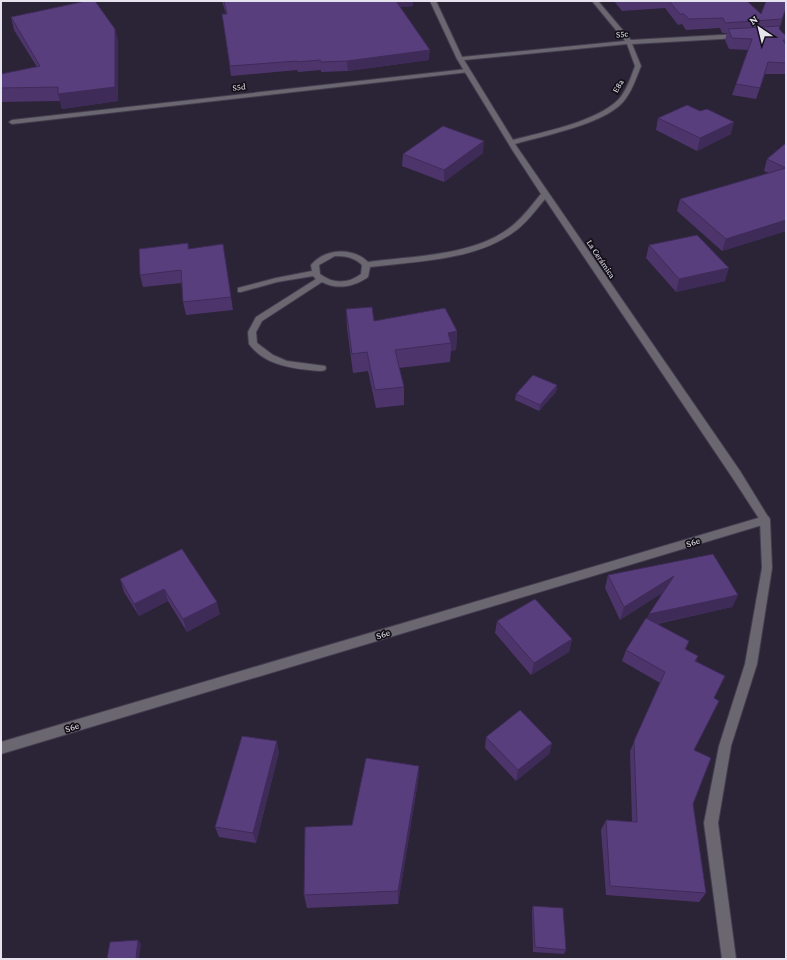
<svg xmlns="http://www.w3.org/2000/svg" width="787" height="960" viewBox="0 0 787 960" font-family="'Crimson Pro',serif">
	<rect width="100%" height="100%" fill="#2b2336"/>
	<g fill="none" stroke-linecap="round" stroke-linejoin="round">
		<defs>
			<path id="lane" d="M467,69L470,71L469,72L12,124L9,122L12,120Z
				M765,516L769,517L770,520L769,523L1,754V742Z"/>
			<path id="street" d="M430,1H436L462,57L625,41L592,1H598L631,40L738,34L741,36L738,38L632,44L641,66C636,78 632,92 623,102C602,125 545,135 515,144L740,471L770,520L772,568L757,664L731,746L718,823L736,959H722L704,823L719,746L745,664L762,568L760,520L732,477L545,199C535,211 525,225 511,234C471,261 416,261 370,267L368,277C354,287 337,290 322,282L262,321L256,332L257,343L273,355L287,361L325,366L326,368L325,370C320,372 314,370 309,370C287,368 263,363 249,344L248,332L256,317L316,279L313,276L277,282L241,292H238V288L276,278L312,271L311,265C325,248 353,247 368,262C412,256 471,256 508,229C521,220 531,206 541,194L513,151L457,59ZM627,44L635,66C631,77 627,90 619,99C597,122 542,132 513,140L464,60ZM335,256C345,256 354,257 362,265L361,274C348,284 333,284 320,274L319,265Z"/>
		</defs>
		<use href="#lane" stroke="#453e50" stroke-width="2"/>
		<use href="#street" stroke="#453e50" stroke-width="2"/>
		<use href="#lane" fill="#6b6771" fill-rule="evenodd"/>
		<use href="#street" fill="#6b6771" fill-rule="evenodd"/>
	</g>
	<path fill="#4d356c" d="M222,1H413V6L400,7L429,60L348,71L321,72V70L298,72L297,70L231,76L222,14H226Z
		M614,1H747L761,14L786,8L779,30L786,36V74H765L756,99L732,95L736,84L748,50L729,49L725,40L727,33H722L720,28L686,30L682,24L678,25L665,8L622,11Z
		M11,17L115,29L118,42V101L62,109L60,101L1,102V74L37,67L14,30Z
		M658,118L731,134L697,151L656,130Z
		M786,143V231L722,251L677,211L680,199L769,173L764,171L767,159Z
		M483,153L444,182L402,166L403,154Z
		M188,243L189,249L223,244L233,310L186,315L183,302L182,283L143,287L140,275Z
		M649,245L725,281L676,292L646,258Z
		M346,309L374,321L457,331L456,350L451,351L450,362L399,368L404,387V405L376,408L368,371L353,373L347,328Z
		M557,385L556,392L539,411L515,400L516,394Z
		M182,549L220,614L187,632L168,601L139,616L124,592L120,579Z
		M608,575L738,595L732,607L657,624L689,641L686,649L698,656L696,661L714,698L694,750L693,804L706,893L699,902L606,895L601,830L606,820L632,822L630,751L660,683L622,661L626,650L647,618L649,614L663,592L620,620L605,588Z
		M497,621L572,639L569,652L531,675L495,633Z
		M486,737L552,743L549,754L516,781L485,748Z
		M279,752L256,843L219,837L215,827Z
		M419,766L418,781L398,904L307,908L304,895L352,825Z
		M533,906L566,950L564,954L533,952L532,910Z"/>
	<path fill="#3e2b58" d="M394,1H413V6L394,8Z
		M115,29L118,42V101L62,109L58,94Z
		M430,50L429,60L348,71L347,61Z
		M734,122L731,134L697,151L700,138Z
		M484,141L483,153L444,182V170Z
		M786,220V231L722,251L726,239Z
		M729,268L725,281L676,292L679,279Z
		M457,331L456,350L451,351V343L448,333Z
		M557,385L556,392L539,411L540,405Z
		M674,576L669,589L620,620L624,607Z
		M164,589L168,601L139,616L134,604Z
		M738,595L732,607L644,626L649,614Z
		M217,602L220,614L187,632L183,619Z
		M572,639L569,652L531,675L534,663Z
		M277,741L279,752L256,843L253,833Z
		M552,743L549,754L516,781L518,770Z
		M419,766L418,781L398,904V891Z
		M138,940L141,944L139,959H136Z"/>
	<path fill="#593e7e" stroke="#3e2b58" d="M86,1H95L115,29V87L58,94V87L1,88V74L40,66L11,17Z
		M224,1H396L430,50L347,61L321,62L320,60L297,62V61L230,66L222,14H227Z
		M669,1H747L761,14L766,1H786V8L782,19L725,23L723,18L689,19L684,14H680Z
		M780,26L779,29L786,36V40H783L786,45V63L768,62L760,88L736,84L752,39L732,38L728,29Z
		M687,105L700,111L707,109L734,122L700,138L658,118Z
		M443,126L484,141L444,170L403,154Z
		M786,143V168L767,159Z
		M786,168V220L726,239L680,199Z
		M697,235L729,268L679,279L649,245Z
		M188,243V249L223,244L231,297L183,302L181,270L140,275L139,249Z
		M372,307L374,321L445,308L457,331L448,333L451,343L395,350L404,387L375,390L367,352L352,354L346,309Z
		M533,375L557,385L540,405L516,394Z
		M182,549L217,602L183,619L164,589L134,604L120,579Z
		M713,554L738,595L649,614L674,576L624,607L608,575Z
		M535,599L572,639L534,663L497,621Z
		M646,618L689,641L685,649L698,656L695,661L725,676L714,698L719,701L694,750L711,758L693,804L706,893L610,886L606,820L637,822L634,741L665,672L626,650Z
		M520,710L552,743L518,770L486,737Z
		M242,736L277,741L253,833L215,827Z
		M366,758L419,766L398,891L304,895L305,827L352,825Z
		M533,906L563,908L566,950L535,947Z
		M138,940L136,959H107L110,942Z"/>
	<g text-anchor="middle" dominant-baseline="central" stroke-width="3.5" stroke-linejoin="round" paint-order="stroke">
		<g font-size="9" fill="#e6e2ee" stroke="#120f17">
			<text transform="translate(622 34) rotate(-5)">S5c</text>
			<text transform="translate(618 86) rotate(-59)">E8a</text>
			<text transform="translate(239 87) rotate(-6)">S5d</text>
			<text transform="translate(601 259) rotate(56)">La Cerámica</text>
		</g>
		<g font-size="10" fill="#e6e2ee" stroke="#120f17">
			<text transform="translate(693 542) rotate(-17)">S6e</text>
			<text transform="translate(383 634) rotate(-17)">S6e</text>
			<text transform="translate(72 727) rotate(-17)">S6e</text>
		</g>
	</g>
	<rect width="787" height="960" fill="none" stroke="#e6e2ee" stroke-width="4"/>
	<g transform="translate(759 28) rotate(325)" stroke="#120f17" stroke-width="3" paint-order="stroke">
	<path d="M0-3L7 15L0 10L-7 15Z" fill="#e6e2ee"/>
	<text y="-6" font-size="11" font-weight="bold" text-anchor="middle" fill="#e6e2ee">N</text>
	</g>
</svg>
